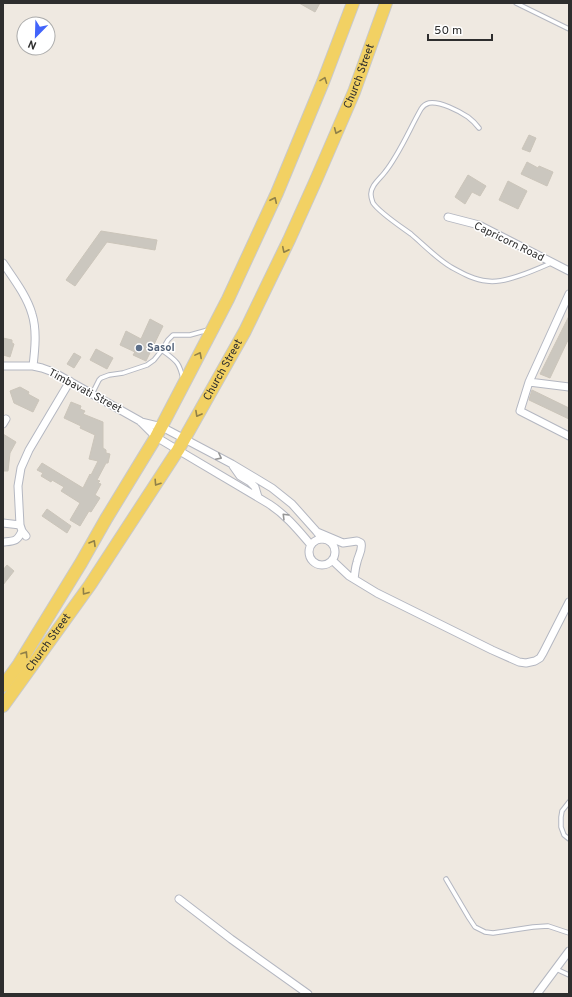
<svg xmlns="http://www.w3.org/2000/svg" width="572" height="997" viewBox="0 0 572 997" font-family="Overpass,sans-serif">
	<rect width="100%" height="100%" fill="#efe9e1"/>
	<path fill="#cbc7bf" stroke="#cbc5ba" d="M299,3H320L315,12Z
		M529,135L536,138L530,152L522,149Z
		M527,162L538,168L539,166L553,172L547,186L521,174Z
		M468,175L486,186L480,196L472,192L465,204L455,197Z
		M508,181L527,191L518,209L499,200Z
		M101,231L157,240L155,250L107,242L75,286L66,280Z
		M569,316V338L550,378L540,374Z
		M150,319L163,326L146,361L133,355L135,352L120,345L126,331L141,339Z
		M3,338L12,340V343L14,344L10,357L3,355Z
		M96,349L113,358L107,369L90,360Z
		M74,353L81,357L74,368L67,364Z
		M20,387L29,392L28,394L39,400L33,412L14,403L10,391Z
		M532,390L569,408V419L529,400Z
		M71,402L81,406L80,409L85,411L83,414L103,422V448L106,450V453L110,454L108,463H106L97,480L100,481L98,483L101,484L95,495L100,498L91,512L89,511L80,526L70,520L80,503L61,491L64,487L52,480L51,482L41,476L43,473L37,470L42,463L83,488L90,474L91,475L98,461L89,459L95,435L80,428L81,426L64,418Z
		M3,434L16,442L10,453L8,471H3Z
		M47,509L71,526L67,533L42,516Z
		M7,565L14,571L3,585V570Z"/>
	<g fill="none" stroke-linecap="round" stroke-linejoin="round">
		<defs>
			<path id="service" d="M516,3L569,29
				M479,128C476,124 472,120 468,117C459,111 440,101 429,103C425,104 423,106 421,109C409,130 400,153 385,172C380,179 370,186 371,195C371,198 372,200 373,203C380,213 400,226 411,234C424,245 436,258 451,267C462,273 474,280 487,281C504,284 535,270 551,263
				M162,350C176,361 179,361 183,379
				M92,394L99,380L101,378L109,375L123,373L147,365L154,360L162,350L168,340L173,335H190L208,330
				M569,802L562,811L561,817V827L564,835L569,839
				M446,879L469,918L475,927L485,932L493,933L533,927L548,926L569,933
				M556,969L569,975"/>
			<path id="minor" d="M448,217L479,225L569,271
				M3,263C13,278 27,296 32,314C37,330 35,349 33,366
				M569,294L529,382L520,411L569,436
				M3,366H33L42,368L53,372L140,421L156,437L269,504C286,515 298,530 311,545
				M529,382L569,387
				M141,422L162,427L232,464L272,488L292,504L317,532L322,539
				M3,424L6,419
				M233,466L240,476L250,482L255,487L258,497
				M3,523L20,525
				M317,532L343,543L357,541L361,543C363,550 358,556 357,562C355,568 355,573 354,579
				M26,536L22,531L20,525L18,486L21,468L29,450L70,381
				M309 552a13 13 0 1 1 26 0a13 13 0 1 1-26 0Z
				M3,542C14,541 17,542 22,531
				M332,560L349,576L377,593L492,650L519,662L526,663L535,661L540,658L543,653L569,602
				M179,899L231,939L308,994
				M537,994L569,951"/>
			<g id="primary">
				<path d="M3,686L19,664L81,563L106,519L156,437L213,328L228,299L277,193L323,82L353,3"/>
				<path id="s1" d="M3,706L90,585L178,450L245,331L289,240L316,180L354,92L386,3"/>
			</g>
		</defs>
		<use href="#service" stroke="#b4b7c1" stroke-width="5.5"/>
		<use href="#minor" stroke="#b4b7c1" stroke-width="9"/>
		<use href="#primary" stroke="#c9c9c9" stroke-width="14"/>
		<use href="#service" stroke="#fff" stroke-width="3.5"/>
		<use href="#minor" stroke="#fff" stroke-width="7"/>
		<use href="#primary" stroke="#f2d163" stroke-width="12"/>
	</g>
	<defs><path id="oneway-chevron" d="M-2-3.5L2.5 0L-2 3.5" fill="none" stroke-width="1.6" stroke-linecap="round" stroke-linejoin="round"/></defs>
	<g stroke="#908048">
		<use href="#oneway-chevron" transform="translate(324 80) rotate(-69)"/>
		<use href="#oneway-chevron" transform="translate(337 131) rotate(113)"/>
		<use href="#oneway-chevron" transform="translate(274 200) rotate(-65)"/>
		<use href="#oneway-chevron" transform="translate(285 250) rotate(116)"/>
		<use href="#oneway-chevron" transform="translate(199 355) rotate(-62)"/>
		<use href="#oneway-chevron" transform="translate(198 414) rotate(119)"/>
		<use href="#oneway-chevron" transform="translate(157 483) rotate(123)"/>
		<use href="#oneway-chevron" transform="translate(93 543) rotate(-60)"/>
		<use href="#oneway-chevron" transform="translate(85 592) rotate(126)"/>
		<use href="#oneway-chevron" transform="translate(25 654) rotate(-58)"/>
	</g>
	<g stroke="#969696">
		<use href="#oneway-chevron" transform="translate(219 457) rotate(27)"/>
		<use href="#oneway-chevron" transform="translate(285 516) rotate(-135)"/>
	</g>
	<circle fill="#5c6f8a" stroke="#fff" stroke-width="1.5" cx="139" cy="348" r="4"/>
	<g text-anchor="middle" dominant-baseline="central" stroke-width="3" stroke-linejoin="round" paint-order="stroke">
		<g font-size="11" fill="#2e2e2e" stroke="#fff">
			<text stroke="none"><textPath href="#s1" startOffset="726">Church Street</textPath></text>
			<text transform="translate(509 242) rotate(26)">Capricorn Road</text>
			<text stroke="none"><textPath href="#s1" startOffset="402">Church Street</textPath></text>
			<text transform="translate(85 391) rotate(28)">Timbavati Street</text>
			<text stroke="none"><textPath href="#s1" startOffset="78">Church Street</textPath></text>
		</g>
		<g font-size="11" font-weight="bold" fill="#4e5e75" stroke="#fff" text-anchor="start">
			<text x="147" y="348">Sasol</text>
		</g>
	</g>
	<rect width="572" height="997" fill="none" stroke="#2e2e2e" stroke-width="8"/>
	<g transform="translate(36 36) rotate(203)"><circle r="19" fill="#ffffff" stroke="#ababab"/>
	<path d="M0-3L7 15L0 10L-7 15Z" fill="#4264fb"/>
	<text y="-6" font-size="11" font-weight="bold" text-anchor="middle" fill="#2e2e2e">N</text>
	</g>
	<path d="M428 34v6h64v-6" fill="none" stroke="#2e2e2e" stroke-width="2"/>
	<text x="434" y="34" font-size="12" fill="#2e2e2e" stroke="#ffffff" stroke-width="3" paint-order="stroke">50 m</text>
</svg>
